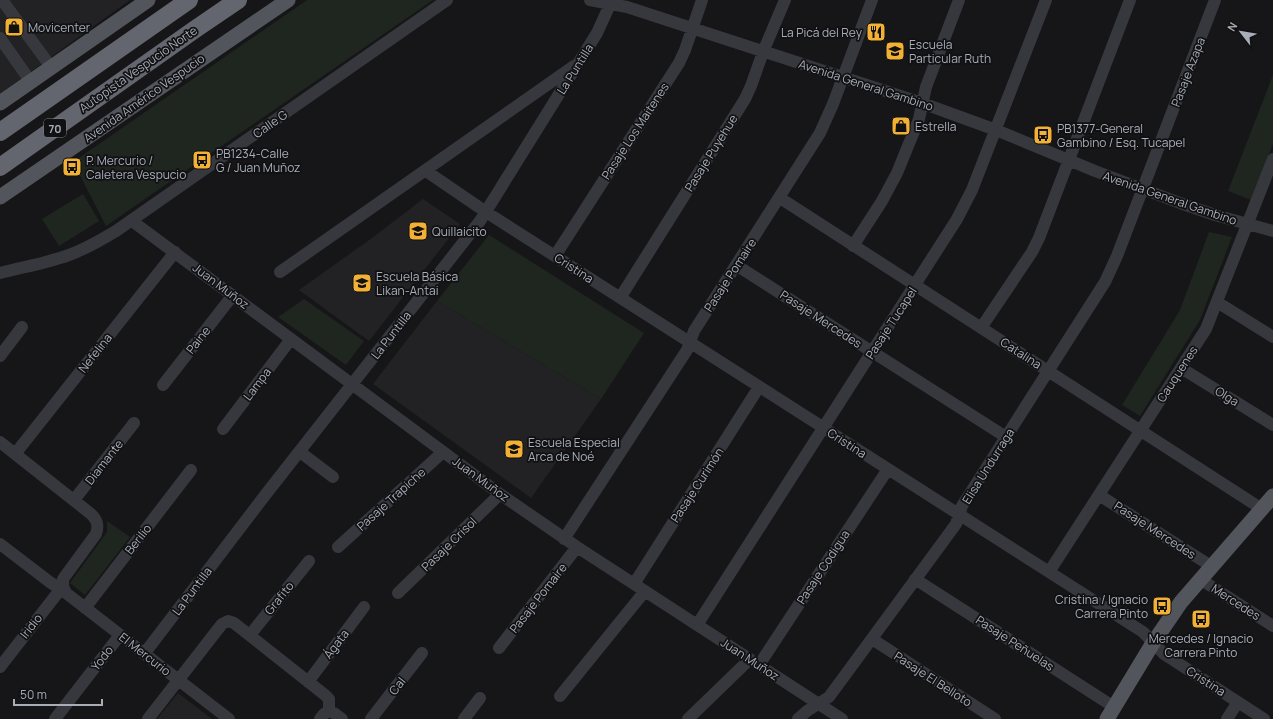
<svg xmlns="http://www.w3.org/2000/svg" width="1273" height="719" viewBox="0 0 1273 719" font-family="Manrope,sans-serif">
	<rect width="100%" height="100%" fill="#161618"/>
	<path fill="#222225" d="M0,0H130L0,94Z
		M423,199L460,224L369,341L299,290L372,238Z
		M437,301L601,399L531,498L373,384Z
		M178,693L212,719H157Z"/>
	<path fill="#1e261f" d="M307,0H433L106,226L73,162Z
		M1273,75V144L1251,200L1228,191Z
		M83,194L99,221L59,246L42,219Z
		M1209,232L1232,237L1200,320L1140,416L1122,405L1180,310Z
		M489,235L644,333L601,399L437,301Z
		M304,299L364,341L346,365L278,317Z
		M107,521L130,537L85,595L70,583L107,532Z"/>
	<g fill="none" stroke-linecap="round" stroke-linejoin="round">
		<path stroke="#37383d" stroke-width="12" d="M2,0L51,67
			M590,0L627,7L922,103L996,130L1095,171L1180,203L1215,215L1273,231
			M0,38L31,82
			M426,171L486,212L1143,632L1164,654L1264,719
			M780,198L1262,509
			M132,221L500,494L577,547L842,719
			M853,246L882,201L897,173L919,119L926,87L959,0
			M555,256L679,63L685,50L702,0
			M736,265L1006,437
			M280,272L574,66
			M0,273C23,267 47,263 69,255C86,249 101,240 116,231L447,0
			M620,298L745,99L751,86L763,52L785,0
			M1217,302L1273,337
			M981,328L1032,252L1039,238L1130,0
			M0,356L22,327
			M1181,368L1273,425
			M163,385L233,295
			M223,429L291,339
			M0,442L91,514C97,520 99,525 96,534L63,579V586L66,593L229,719
			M300,452L333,477
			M15,454L175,252
			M1099,495L1211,566
			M74,500L134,423
			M564,539L687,350L694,331L820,133L833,104L872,0
			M0,544L51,583L56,586H63
			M338,547L443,452
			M1049,572L1206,329L1273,159
			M915,579L1114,707
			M1200,579L1273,626
			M634,584L759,387
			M398,593L500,494
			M85,608L191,470
			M697,625L957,219L972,190L1046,0
			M250,635L309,561
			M872,639L995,719
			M499,648L577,547
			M144,654L266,494L480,221L597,33L612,0
			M759,665L888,469
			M0,667L63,586
			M308,682L364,607
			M560,696L645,591
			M329,711L334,713L342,719
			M55,719L120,635
			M148,719L222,624L228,621L234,623L325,695L329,699V711
			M320,719L324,714L329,711
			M371,719L422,653
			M464,719L480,698
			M688,719L750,659
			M798,719L807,711L829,697L956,524L962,506L1105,282L1117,256L1215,0
			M1227,719L1238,702"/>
		<path stroke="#53555c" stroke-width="15" d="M0,103L148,0
			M0,197L288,0
			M1107,719L1153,643L1181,602L1273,496"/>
		<path stroke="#63666e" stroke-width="18" d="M0,132L189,0
			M0,167L194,30L238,0"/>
	</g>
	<defs>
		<symbol id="shop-square" viewBox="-11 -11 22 22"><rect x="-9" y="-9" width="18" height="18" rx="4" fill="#f2b134" stroke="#111113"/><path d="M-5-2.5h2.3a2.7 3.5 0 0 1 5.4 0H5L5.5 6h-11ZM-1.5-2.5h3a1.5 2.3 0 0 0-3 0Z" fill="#111"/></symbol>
		<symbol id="restaurant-square" viewBox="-11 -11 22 22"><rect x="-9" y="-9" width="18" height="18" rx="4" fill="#f2b134" stroke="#111113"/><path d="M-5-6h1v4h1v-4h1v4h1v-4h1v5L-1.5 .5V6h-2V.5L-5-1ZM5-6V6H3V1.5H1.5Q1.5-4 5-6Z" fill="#111"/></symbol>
		<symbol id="school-square" viewBox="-11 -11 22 22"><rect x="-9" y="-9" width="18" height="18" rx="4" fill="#f2b134" stroke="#111113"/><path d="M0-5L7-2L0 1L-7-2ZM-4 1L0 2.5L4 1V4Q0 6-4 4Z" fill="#111"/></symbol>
		<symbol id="bus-square" viewBox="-11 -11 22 22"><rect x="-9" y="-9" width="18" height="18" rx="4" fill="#f2b134" stroke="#111113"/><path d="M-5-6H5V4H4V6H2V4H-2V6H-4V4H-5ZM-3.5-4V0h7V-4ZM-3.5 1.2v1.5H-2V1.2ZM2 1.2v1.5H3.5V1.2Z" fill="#111"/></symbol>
	</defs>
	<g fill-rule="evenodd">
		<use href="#shop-square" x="3" y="16" width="22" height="22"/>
		<use href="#restaurant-square" x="865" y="21" width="22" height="22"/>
		<use href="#school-square" x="884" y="40" width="22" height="22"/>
		<use href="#shop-square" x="890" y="115" width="22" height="22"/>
		<use href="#bus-square" x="1032" y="124" width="22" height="22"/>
		<use href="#bus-square" x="191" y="149" width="22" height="22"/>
		<use href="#bus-square" x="61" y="156" width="22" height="22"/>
		<use href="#school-square" x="407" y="220" width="22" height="22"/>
		<use href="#school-square" x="351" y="272" width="22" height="22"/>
		<use href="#school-square" x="503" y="438" width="22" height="22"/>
		<use href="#bus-square" x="1151" y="595" width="22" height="22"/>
		<use href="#bus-square" x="1190" y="608" width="22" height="22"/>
	</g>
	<g text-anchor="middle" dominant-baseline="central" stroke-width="3.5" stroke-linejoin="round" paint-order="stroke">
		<rect fill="#111113" stroke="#7b7e86" stroke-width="1" x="44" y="119" width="22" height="18" rx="3"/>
		<g font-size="11" font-weight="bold" fill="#a8adb8">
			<text x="55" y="128">70</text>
		</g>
		<g font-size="12" fill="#a8adb8" stroke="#111113" text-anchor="start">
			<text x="28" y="27">Movicenter</text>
			<text x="862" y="32" text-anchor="end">La Picá del Rey</text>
			<text x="909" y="44">Escuela<tspan x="909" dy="14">Particular Ruth</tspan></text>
			<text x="915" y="126">Estrella</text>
			<text x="1057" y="128">PB1377-General<tspan x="1057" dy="14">Gambino / Esq. Tucapel</tspan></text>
			<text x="216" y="153">PB1234-Calle<tspan x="216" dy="14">G / Juan Muñoz</tspan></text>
			<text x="86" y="160">P. Mercurio /<tspan x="86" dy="14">Caletera Vespucio</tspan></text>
			<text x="432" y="231">Quillaicito</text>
			<text x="376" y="276">Escuela Básica<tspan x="376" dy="14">Likan-Antai</tspan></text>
			<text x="528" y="442">Escuela Especial<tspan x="528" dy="14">Arca de Noé</tspan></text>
			<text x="1148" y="599" text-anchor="end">Cristina / Ignacio<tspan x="1148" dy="14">Carrera Pinto</tspan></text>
			<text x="1201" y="638" text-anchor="middle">Mercedes / Ignacio<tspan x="1201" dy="14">Carrera Pinto</tspan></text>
		</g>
		<g font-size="12" fill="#a8adb8" stroke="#111113">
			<text transform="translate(138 69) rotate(-35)">Autopista Vespucio Norte</text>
			<text transform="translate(575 69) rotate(-58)">La Puntilla</text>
			<text transform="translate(1188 72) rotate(-69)">Pasaje Azapa</text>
			<text transform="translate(866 85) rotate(18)">Avenida General Gambino</text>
			<text transform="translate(144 98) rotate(-35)">Avenida Américo Vespucio</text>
			<text transform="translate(270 124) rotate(-35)">Calle G</text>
			<text transform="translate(635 131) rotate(-57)">Pasaje Los Maitenes</text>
			<text transform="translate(711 153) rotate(-58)">Pasaje Puyehue</text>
			<text transform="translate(1170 198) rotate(19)">Avenida General Gambino</text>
			<text transform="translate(574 268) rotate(33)">Cristina</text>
			<text transform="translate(730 275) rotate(-57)">Pasaje Pomaire</text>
			<text transform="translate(221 286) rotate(37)">Juan Muñoz</text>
			<text transform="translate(821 319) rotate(33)">Pasaje Mercedes</text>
			<text transform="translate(891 323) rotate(-57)">Pasaje Tucapel</text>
			<text transform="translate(391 335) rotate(-52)">La Puntilla</text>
			<text transform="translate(198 340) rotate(-52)">Paine</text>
			<text transform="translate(95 353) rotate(-52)">Nefelina</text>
			<text transform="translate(1021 353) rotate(33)">Catalina</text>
			<text transform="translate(1177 374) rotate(-57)">Cauquenes</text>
			<text transform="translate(257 384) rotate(-53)">Lampa</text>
			<text transform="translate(1227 396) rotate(32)">Olga</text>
			<text transform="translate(847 443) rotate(33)">Cristina</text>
			<text transform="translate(104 462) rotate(-52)">Diamante</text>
			<text transform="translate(988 466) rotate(-58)">Elisa Undurraga</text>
			<text transform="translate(481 479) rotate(36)">Juan Muñoz</text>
			<text transform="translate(697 485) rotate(-57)">Pasaje Curimón</text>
			<text transform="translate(391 499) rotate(-42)">Pasaje Trapiche</text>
			<text transform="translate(1155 530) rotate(33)">Pasaje Mercedes</text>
			<text transform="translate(138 539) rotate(-52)">Berilio</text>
			<text transform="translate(449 544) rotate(-44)">Pasaje Crisol</text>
			<text transform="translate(823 567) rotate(-57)">Pasaje Codigua</text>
			<text transform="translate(192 591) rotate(-53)">La Puntilla</text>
			<text transform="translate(279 598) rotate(-51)">Grafito</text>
			<text transform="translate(538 598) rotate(-52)">Pasaje Pomaire</text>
			<text transform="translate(1236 602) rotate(33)">Mercedes</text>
			<text transform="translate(31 626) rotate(-52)">Iridio</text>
			<text transform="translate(1015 643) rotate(33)">Pasaje Peñuelas</text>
			<text transform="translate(336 644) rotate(-53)">Ágata</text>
			<text transform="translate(145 654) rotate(38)">El Mercurio</text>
			<text transform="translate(102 658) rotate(-52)">Yodo</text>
			<text transform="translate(750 659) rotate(33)">Juan Muñoz</text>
			<text transform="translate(933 679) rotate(33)">Pasaje El Belloto</text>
			<text transform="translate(1206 681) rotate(33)">Cristina</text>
			<text transform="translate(397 686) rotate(-52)">Cal</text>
		</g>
	</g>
	<g transform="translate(1241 32) rotate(301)" stroke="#111113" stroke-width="3" paint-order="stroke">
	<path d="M0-3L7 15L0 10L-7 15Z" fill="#a8adb8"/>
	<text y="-6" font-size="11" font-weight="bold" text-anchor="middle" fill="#a8adb8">N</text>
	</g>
	<path d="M14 699v6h88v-6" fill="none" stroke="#a8adb8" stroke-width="2"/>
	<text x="20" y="699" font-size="12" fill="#a8adb8" stroke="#111113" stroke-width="3" paint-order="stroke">50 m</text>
</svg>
